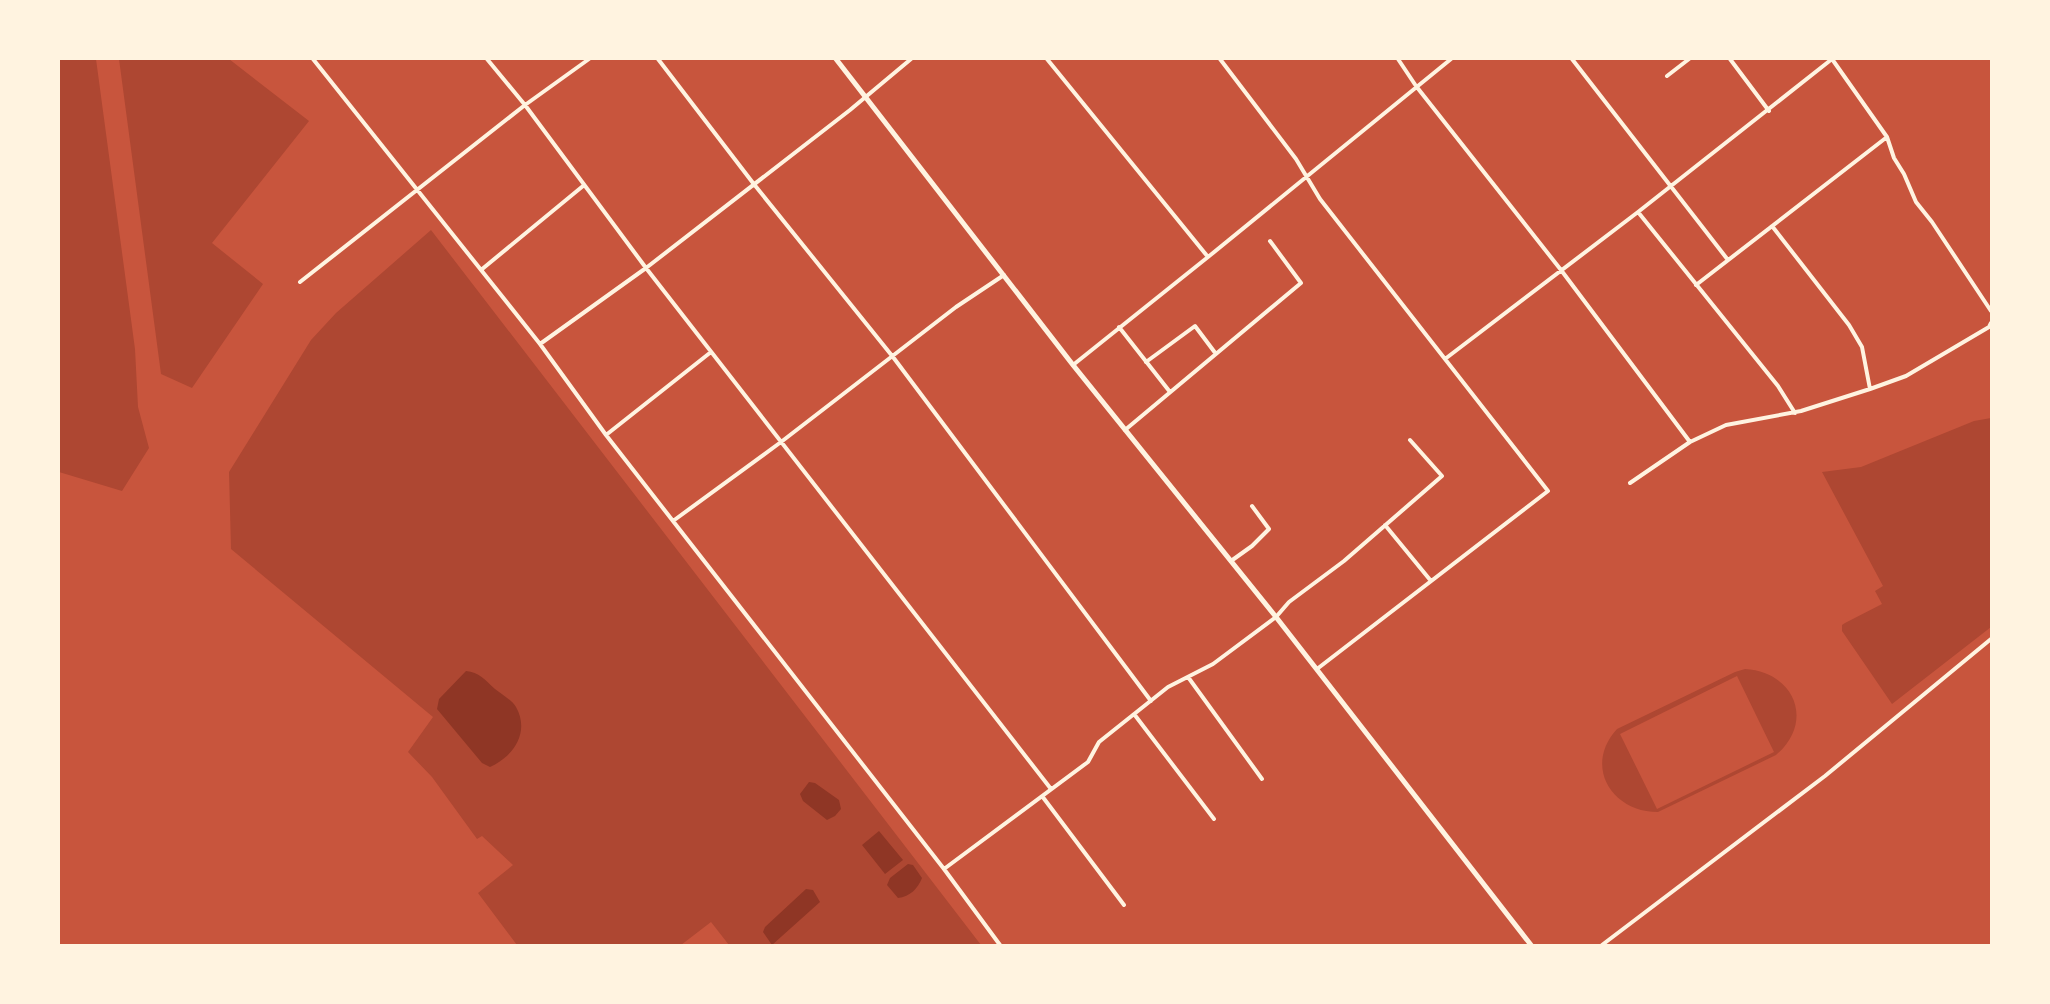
<svg xmlns="http://www.w3.org/2000/svg" width="2050" height="1004" viewBox="0 0 2050 1004" font-family="'Exo 2',sans-serif">
	<rect width="100%" height="100%" fill="#c8553d"/>
	<path fill="#ae4732" fill-rule="evenodd" d="M59,59H96L135,349L138,407L149,448L122,491L59,472Z
		M119,59H229L309,121L212,243L263,284L192,388L161,374Z
		M431,230L928,876L981,945H729L711,922L681,945H517L478,893L513,865L482,836L477,839L432,777L408,752L433,717L231,549L229,472L311,340L336,313Z
		M1991,418V627L1892,704L1842,631V625L1845,623L1882,604L1875,591L1883,586L1822,472L1861,467L1974,421Z
		M1745,669C1795,672 1815,722 1776,755L1658,812C1612,812 1583,766 1617,729L1735,672ZM1737,676L1774,752L1657,809L1620,734Z"/>
	<path fill="#8f3625" d="M466,671C479,672 485,680 495,689C501,694 512,700 516,707C530,732 514,756 490,767L482,763L437,709L439,699Z
		M809,782L815,783L839,800L841,809L835,816L827,820L803,801L800,794Z
		M879,831L903,860L885,874L862,845Z
		M908,864L913,865L922,878C918,888 910,897 898,898L887,885L890,878Z
		M806,889L813,890L820,902L772,945L763,932L765,927Z"/>
	<g fill="none" stroke-linecap="round" stroke-linejoin="round">
		<path stroke="#fff3e0" stroke-width="4" d="M313,59L540,344L606,435L944,869L1000,945
			M487,59L525,105L646,268L1051,789
			M658,59L753,183L893,357L1151,701
			M1047,59L1208,257
			M1220,59L1296,159L1320,199L1548,491L1317,669
			M1398,59L1416,86L1561,270L1690,442
			M1572,59L1728,260
			M1730,59L1769,111
			M1832,59L1887,137L1894,158L1904,174L1916,202L1932,222L1991,311
			M1667,76L1689,59
			M1638,212L1778,386L1795,413
			M1772,226L1849,325L1862,347L1870,389
			M481,270L583,186
			M300,282L525,105L589,59
			M1696,285L1887,137
			M1119,327L1170,392
			M540,344L646,268L850,110L911,59
			M1445,359L1638,212L1832,59
			M1146,362L1195,326L1216,354
			M1073,365L1208,257L1451,59
			M1125,430L1301,283L1270,241
			M606,435L711,352
			M1630,483L1690,442L1726,425L1801,411L1870,389L1906,376L1989,327L1991,323
			M673,521L781,442L956,307L1004,275
			M1385,525L1431,581
			M1231,561L1252,546L1269,529L1252,506
			M1188,677L1262,779
			M1134,714L1214,819
			M1042,796L1124,905
			M944,869L1088,762L1099,742L1168,687L1213,664L1276,617L1289,602L1344,561L1442,476L1410,440
			M1602,945L1825,776L1991,639"/>
		<path stroke="#fff3e0" stroke-width="5" d="M836,59L1073,365L1276,617L1531,945"/>
	</g>
	<rect width="2050" height="1004" fill="none" stroke="#fff3e0" stroke-width="120"/>
</svg>
